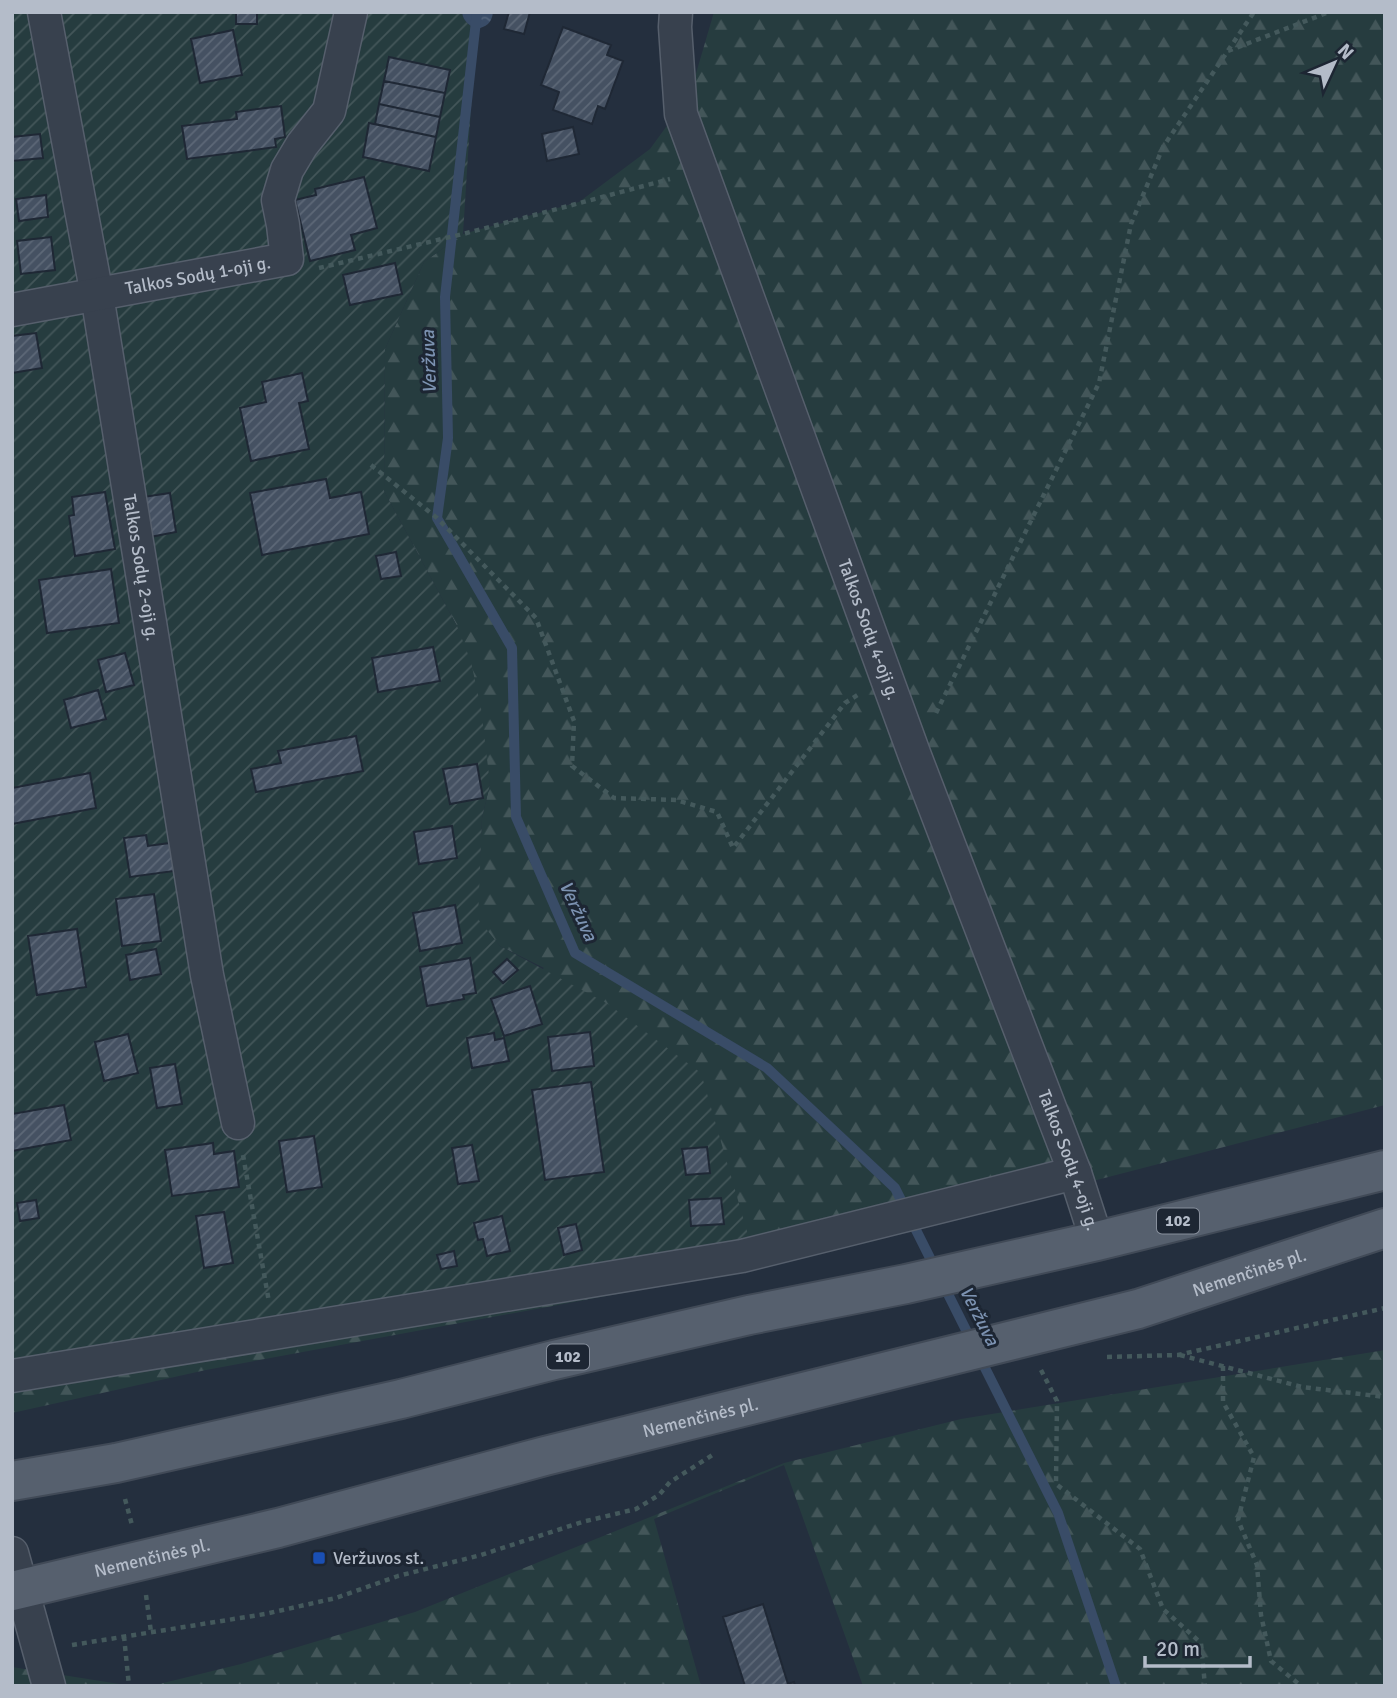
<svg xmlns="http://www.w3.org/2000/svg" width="1397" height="1698" viewBox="0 0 1397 1698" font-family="Signika,sans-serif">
	<defs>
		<pattern id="forest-firs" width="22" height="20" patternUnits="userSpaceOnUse" patternTransform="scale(1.75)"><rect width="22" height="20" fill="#263c3f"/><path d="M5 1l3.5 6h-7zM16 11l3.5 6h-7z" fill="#435659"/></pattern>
		<pattern id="garden-furrows" width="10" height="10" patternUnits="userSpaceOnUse" patternTransform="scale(1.75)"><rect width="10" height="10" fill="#263c3f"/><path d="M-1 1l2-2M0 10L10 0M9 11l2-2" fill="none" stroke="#435659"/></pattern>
		<pattern id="water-ripples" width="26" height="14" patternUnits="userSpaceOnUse" patternTransform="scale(1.75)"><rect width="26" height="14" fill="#394c67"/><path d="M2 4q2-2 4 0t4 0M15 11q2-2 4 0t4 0" fill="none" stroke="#53647b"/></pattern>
		<pattern id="building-hatch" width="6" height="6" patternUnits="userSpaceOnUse" patternTransform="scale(1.75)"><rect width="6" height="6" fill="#455162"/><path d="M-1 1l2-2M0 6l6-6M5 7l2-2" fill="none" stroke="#5d6877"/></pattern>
	</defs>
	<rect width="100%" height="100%" fill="#242f3e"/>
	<path fill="url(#forest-firs)" d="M714,12H1385V1105L763,1267L206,1370L12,1413V1365L544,968L500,946L477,919L482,818L490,784L457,626L384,491L385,349L424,262L463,234L579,202L650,149L690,94Z
		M1385,1350V1686H863L784,1465L654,1519L701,1686H151L241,1664L415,1612L784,1463L961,1419Z
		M12,1667L132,1686H12Z"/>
	<path fill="url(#garden-furrows)" d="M12,12H462C463,21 469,25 476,29L463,234L424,262L385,349L384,491L457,626L471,662L481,708L490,784L482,818L478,919L500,946L608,1004L701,1073L749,1238L12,1365Z"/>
	<path fill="url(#water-ripples)" d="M462,12H493C492,23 486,27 476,29C469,25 463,21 462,12Z"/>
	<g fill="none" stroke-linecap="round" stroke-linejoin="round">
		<path stroke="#394c67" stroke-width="10" d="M477,12L445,297L448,438L437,518L512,648L516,817L575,953L767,1068L895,1188L936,1270
			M943,1284L972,1342
			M979,1356L1058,1513L1116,1686"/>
	</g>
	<path fill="url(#building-hatch)" stroke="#1f2835" stroke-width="2" d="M236,12H257V24H236Z
		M509,12H530L524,34L504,29Z
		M563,27L611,45L607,55L623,61L605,109L598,106L592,124L553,110L559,92L541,85Z
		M233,30L242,75L200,83L191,39Z
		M389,57L450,70L445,93L384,81Z
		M384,81L445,93L440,117L379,104Z
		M379,104L440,117L436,137L375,124Z
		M281,106L285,137L275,139L276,147L187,159L182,126L237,119L236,112Z
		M369,123L436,137L429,171L363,157Z
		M573,127L579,154L547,161L542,134Z
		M40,134L43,158L12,161V137Z
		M364,177L377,228L351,235L355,250L310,261L295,200L316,195L315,189Z
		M46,195L48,217L19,221L16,199Z
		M51,237L55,270L21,274L17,241Z
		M395,263L402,294L350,305L343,275Z
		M36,333L42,368L12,373V336Z
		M302,373L308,401L299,403L309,449L251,461L240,408L266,402L262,382Z
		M326,479L330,498L361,492L369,534L262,555L250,493Z
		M105,492L115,549L75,556L69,516L74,515L72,497Z
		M170,493L176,532L150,537L143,497Z
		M396,552L401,576L381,579L376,556Z
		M111,569L119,623L47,633L39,580Z
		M433,647L440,681L378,692L372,658Z
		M125,653L134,685L106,692L98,660Z
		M98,690L106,719L71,728L64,700Z
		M356,736L363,771L256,792L251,769L281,763L278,751Z
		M477,764L483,798L450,804L443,769Z
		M90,773L96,808L12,824V788Z
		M452,826L457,858L419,864L414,832Z
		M146,835L148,846L170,843L174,871L130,877L124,838Z
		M154,894L161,941L122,946L116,899Z
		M455,905L462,943L420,951L413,913Z
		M77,929L86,987L37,995L28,936Z
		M156,949L161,974L130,980L126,955Z
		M470,958L476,993L463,995L464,999L427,1006L420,967Z
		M507,959L518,970L503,983L493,972Z
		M530,986L542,1024L504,1036L491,999Z
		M590,1032L594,1066L552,1071L548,1037Z
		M494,1033L495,1040L504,1038L509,1061L472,1068L467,1038Z
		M128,1034L138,1073L104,1081L95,1042Z
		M175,1064L182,1104L157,1108L150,1068Z
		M591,1082L604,1172L545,1180L532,1090Z
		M64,1105L71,1140L12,1151V1114Z
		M314,1136L322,1187L287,1192L279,1141Z
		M213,1143L214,1154L234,1151L239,1187L172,1196L165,1150Z
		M472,1145L479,1181L458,1184L452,1148Z
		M707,1147L710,1173L686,1175L682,1149Z
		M721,1198L724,1224L691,1226L689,1200Z
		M36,1200L39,1218L20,1221L17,1203Z
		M224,1212L233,1263L204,1268L196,1216Z
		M502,1216L510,1251L487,1256L483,1239L478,1240L474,1223Z
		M576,1224L582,1250L564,1255L558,1228Z
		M454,1251L457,1266L441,1269L437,1255Z
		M763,1604L788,1684L794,1682L795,1686H745L723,1617Z"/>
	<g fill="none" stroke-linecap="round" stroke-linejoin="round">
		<defs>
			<g id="street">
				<path id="s1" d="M44,12L97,295L207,975L238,1123"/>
				<path id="s2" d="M676,12L675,27L681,114L915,756L1075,1173L1097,1241"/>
				<path id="s3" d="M12,310L287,259L283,225L278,200L287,170L302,145L329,111L351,12"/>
				<path d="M12,1376L742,1256L1075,1173"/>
				<path d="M12,1553L49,1686"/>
			</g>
			<g id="primary">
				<path d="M12,1481L116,1463L401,1399L554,1360L749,1315L906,1284L1097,1241L1385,1170"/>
				<path id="s4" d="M12,1591L278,1528L545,1456L1138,1309L1385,1228"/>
			</g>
		</defs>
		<use href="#street" stroke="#565f6c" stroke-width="35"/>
		<use href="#primary" stroke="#414a57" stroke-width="42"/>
		<path stroke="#44595c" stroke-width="4.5" stroke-dasharray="5 5" stroke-linecap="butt" d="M1228,51L1329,12
			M319,268L463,234L670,179
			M371,465L437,518L536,618L574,721L572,766L614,798L676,800L717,812L733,848L845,703L859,694
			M936,713L1099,383L1131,224L1163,147L1254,12
			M243,1155L269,1302
			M1180,1355L1302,1387L1385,1397
			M1107,1357L1178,1355L1385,1308
			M1223,1366V1402L1254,1457L1238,1520L1257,1565L1261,1615L1271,1661L1301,1686
			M1041,1370L1057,1401L1056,1484L1140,1549L1163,1609L1201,1643L1205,1686
			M125,1499L132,1525
			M146,1595L151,1632
			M124,1636L129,1686
			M72,1645L265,1614L336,1598L398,1576L481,1555L582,1522L636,1509L659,1495L670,1482L714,1454"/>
		<use href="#street" stroke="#38414e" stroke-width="32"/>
		<use href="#primary" stroke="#56606e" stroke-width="38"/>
	</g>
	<rect fill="#1a4fb4" stroke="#1d2633" stroke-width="2.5" x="312" y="1551" width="14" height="14" rx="3.5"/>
	<g text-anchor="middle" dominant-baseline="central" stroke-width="6" stroke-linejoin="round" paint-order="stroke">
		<g fill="#1d2633" stroke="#878f9c" stroke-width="2">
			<rect x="1157" y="1208.5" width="42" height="25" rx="5"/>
			<rect x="547" y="1344.5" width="42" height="25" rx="5"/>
		</g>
		<g font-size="16" font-weight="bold" fill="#b4bcc9">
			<text x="1178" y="1221">102</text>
			<text x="568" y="1357">102</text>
		</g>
		<g font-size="18" fill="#b4bcc9" stroke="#1d2633">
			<text stroke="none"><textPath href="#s3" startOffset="189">Talkos Sodų 1-oji g.</textPath></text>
			<text stroke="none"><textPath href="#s1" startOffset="564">Talkos Sodų 2-oji g.</textPath></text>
			<text stroke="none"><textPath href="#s2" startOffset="651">Talkos Sodų 4-oji g.</textPath></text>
			<text stroke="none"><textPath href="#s2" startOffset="1218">Talkos Sodų 4-oji g.</textPath></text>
			<text stroke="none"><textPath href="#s4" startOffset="1278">Nemenčinės pl.</textPath></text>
			<text stroke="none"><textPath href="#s4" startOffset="710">Nemenčinės pl.</textPath></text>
			<text stroke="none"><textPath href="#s4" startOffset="144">Nemenčinės pl.</textPath></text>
		</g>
		<g font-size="18" fill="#b4bcc9" stroke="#1d2633" text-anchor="start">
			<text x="333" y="1558">Veržuvos st.</text>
		</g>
		<g font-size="19" font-style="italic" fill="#7c92b1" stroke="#1d2633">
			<text transform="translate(429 362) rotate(-92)">Veržuva</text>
			<text transform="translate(578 911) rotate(65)">Veržuva</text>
			<text transform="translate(979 1316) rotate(63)">Veržuva</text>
		</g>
	</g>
	<rect width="1397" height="1698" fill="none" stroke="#b4bcc9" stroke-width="28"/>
	<g transform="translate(1334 63) rotate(46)" stroke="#1d2633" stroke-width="5" paint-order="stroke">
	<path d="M0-5L12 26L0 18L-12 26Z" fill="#b4bcc9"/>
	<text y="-10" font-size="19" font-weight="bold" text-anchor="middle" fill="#b4bcc9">N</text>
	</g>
	<path d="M1145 1656v10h105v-10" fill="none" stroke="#b4bcc9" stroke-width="3.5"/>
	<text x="1156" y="1656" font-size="21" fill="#b4bcc9" stroke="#1d2633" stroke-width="5" paint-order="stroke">20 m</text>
</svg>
